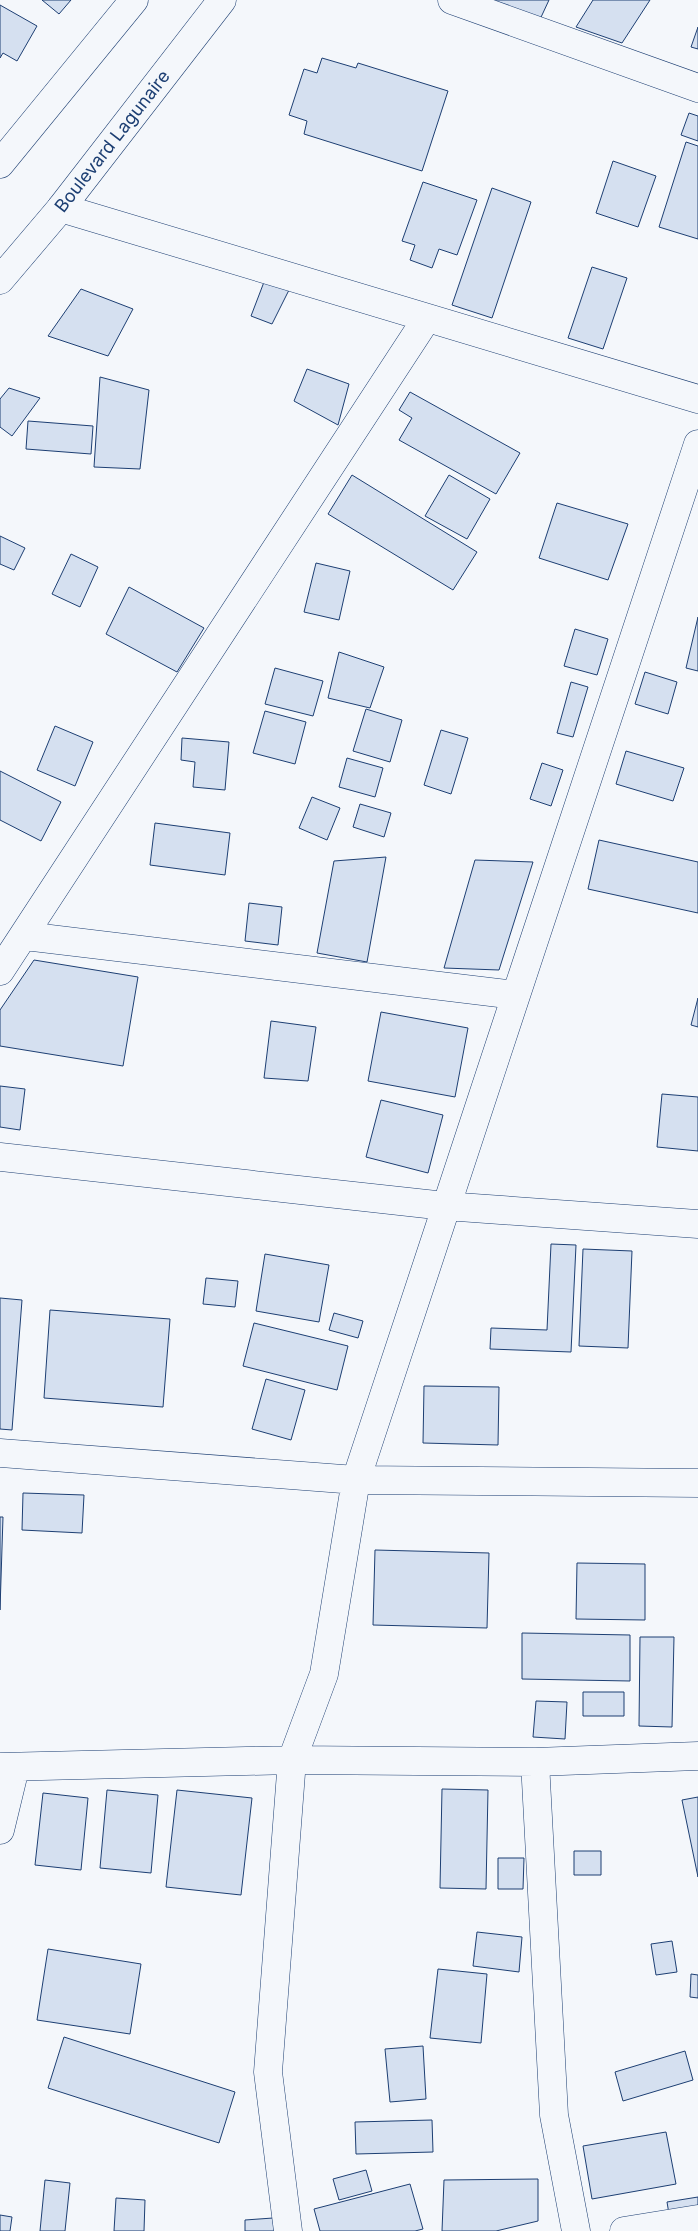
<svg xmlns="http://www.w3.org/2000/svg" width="698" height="2231" viewBox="0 0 698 2231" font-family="Inter,sans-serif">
	<rect width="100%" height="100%" fill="#f4f7fb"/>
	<path fill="#d5e0f0" stroke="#1d3f73" d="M42,0H71L59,14Z
		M488,0H549L536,28Z
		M593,0H650L622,43L576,27Z
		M0,5L37,26L17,61L3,53L0,58Z
		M698,27V49L691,47Z
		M322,58L356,68L358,63L448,91L422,171L304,134L307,121L289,115L304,69L317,73Z
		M689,113L698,116V141L681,135Z
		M686,142L698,146V239L659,227Z
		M613,161L656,176L638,227L596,213Z
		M423,182L477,200L457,255L439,249L432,268L410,260L415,245L402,241Z
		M492,188L531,202L492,318L452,305Z
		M592,267L627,278L603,349L568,338Z
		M264,282L289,290L272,324L251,316Z
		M81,289L133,309L108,356L48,336Z
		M307,369L349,384L338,425L294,401Z
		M100,377L149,390L140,469L94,467Z
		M9,388L40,398L12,436L0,427V399Z
		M410,392L520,453L496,494L399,440L412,418L399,410Z
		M28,421L93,426L91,454L26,449Z
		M352,475L477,552L453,590L328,514Z
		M449,475L490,499L467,539L425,516Z
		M557,503L628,524L608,580L539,558Z
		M0,536L25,548L14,570L0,564Z
		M71,554L98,567L80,607L52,594Z
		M316,563L350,571L339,620L304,612Z
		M129,587L204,628L177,672L106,634Z
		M698,617V671L686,668Z
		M575,629L608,639L597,675L564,666Z
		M339,652L384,667L370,708L328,698Z
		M275,668L323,681L313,716L265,704Z
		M645,672L677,682L668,714L635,704Z
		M571,682L588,687L573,737L557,733Z
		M366,709L402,720L390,762L353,751Z
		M265,711L306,722L295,764L253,753Z
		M55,726L93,742L75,786L37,770Z
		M441,730L468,738L451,794L424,785Z
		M182,738L229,742L225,790L193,787L195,762L181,760Z
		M626,751L684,768L673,801L616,784Z
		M347,758L383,768L375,797L339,787Z
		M542,763L563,770L551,806L530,799Z
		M0,771L61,802L41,841L0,820Z
		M312,797L340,808L327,840L299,828Z
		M360,804L391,813L384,837L353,827Z
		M155,823L230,833L225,875L150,865Z
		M599,840L698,862V913L588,889Z
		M386,857L367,962L317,953L334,861Z
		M475,860L533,862L499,970L444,968Z
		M249,903L282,907L278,945L245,941Z
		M34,960L138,977L123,1066L0,1046V1010Z
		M698,998V1027L691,1025Z
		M381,1012L468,1028L455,1097L368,1081Z
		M271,1021L316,1027L308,1081L264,1078Z
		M0,1086L25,1089L20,1130L0,1127Z
		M662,1094L698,1097V1151L657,1147Z
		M381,1100L443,1115L428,1173L366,1157Z
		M551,1244L576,1245L571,1352L490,1349L491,1328L547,1330Z
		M583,1249L632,1251L628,1348L579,1346Z
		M265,1254L329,1265L319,1322L256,1311Z
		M206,1278L238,1281L235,1307L203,1304Z
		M0,1298L22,1300L12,1430L0,1429Z
		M50,1310L170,1319L163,1407L44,1398Z
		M334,1313L363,1321L358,1338L329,1330Z
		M254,1323L348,1346L337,1390L243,1366Z
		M266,1379L305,1390L291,1440L252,1429Z
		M424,1386L499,1387L498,1445L423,1443Z
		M23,1493L84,1495L82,1533L22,1530Z
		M0,1517H3L0,1610Z
		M375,1550L489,1553L487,1628L373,1625Z
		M577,1563L645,1564V1620L576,1619Z
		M522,1633L630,1635V1681L522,1679Z
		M640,1637H674L672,1727L639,1726Z
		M583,1692H624V1716H583Z
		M536,1701L567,1702L565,1739L533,1737Z
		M442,1789L488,1790L486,1889L440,1888Z
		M107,1790L158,1795L151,1873L100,1868Z
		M177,1790L252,1798L241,1895L166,1887Z
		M43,1793L88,1798L81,1870L35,1865Z
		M698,1797V1877L682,1800Z
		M574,1851H601V1875H574Z
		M498,1858H524L523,1889H498Z
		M477,1932L522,1937L519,1972L473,1966Z
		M672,1941L677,1972L656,1975L651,1944Z
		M48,1949L141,1964L130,2034L37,2020Z
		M438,1969L487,1974L481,2043L430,2038Z
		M691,1974L698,1975V1998L690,1997Z
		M64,2037L235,2092L219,2143L48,2088Z
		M423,2046L426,2099L390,2102L385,2049Z
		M685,2051L693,2080L623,2101L615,2072Z
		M432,2120L433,2152L356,2154L355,2122Z
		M666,2132L676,2184L592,2199L583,2146Z
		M366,2170L372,2191L339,2200L333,2179Z
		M538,2179V2221L496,2231H442L444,2180Z
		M45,2180L70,2183L65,2231H40Z
		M410,2184L423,2229L415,2231H320L314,2209Z
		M698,2197V2215L670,2220L667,2202Z
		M116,2198L145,2200L144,2231H114Z
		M0,2215L12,2217L10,2231H0Z
		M273,2218L274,2231H245V2220Z"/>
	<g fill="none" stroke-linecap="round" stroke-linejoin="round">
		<defs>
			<path id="minor" d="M452,0L698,88
				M61,208L698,399
				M25,936L516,995
				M0,971L427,318
				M0,1157L445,1206L698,1224
				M0,1453L356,1480L698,1483
				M535,1762L554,2115L576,2231
				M0,1767L292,1760L535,1762L698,1756
				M0,1830L15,1768
				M288,2231L268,2072L292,1760L324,1674L356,1480L698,444
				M624,2231L698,2219"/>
			<path id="major" d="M0,164L134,0
				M0,280L61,208L222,0"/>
		</defs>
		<use href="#minor" stroke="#1d3f73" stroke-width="29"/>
		<use href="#major" stroke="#1d3f73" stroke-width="29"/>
		<use href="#minor" stroke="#f4f7fb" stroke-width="28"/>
		<use href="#major" stroke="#f4f7fb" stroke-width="28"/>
	</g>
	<g text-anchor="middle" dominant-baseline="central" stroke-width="4" stroke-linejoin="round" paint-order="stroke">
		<g font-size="18" fill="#1d3f73" stroke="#f4f7fb">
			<text transform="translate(112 141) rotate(-52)">Boulevard Lagunaire</text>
		</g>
	</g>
</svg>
